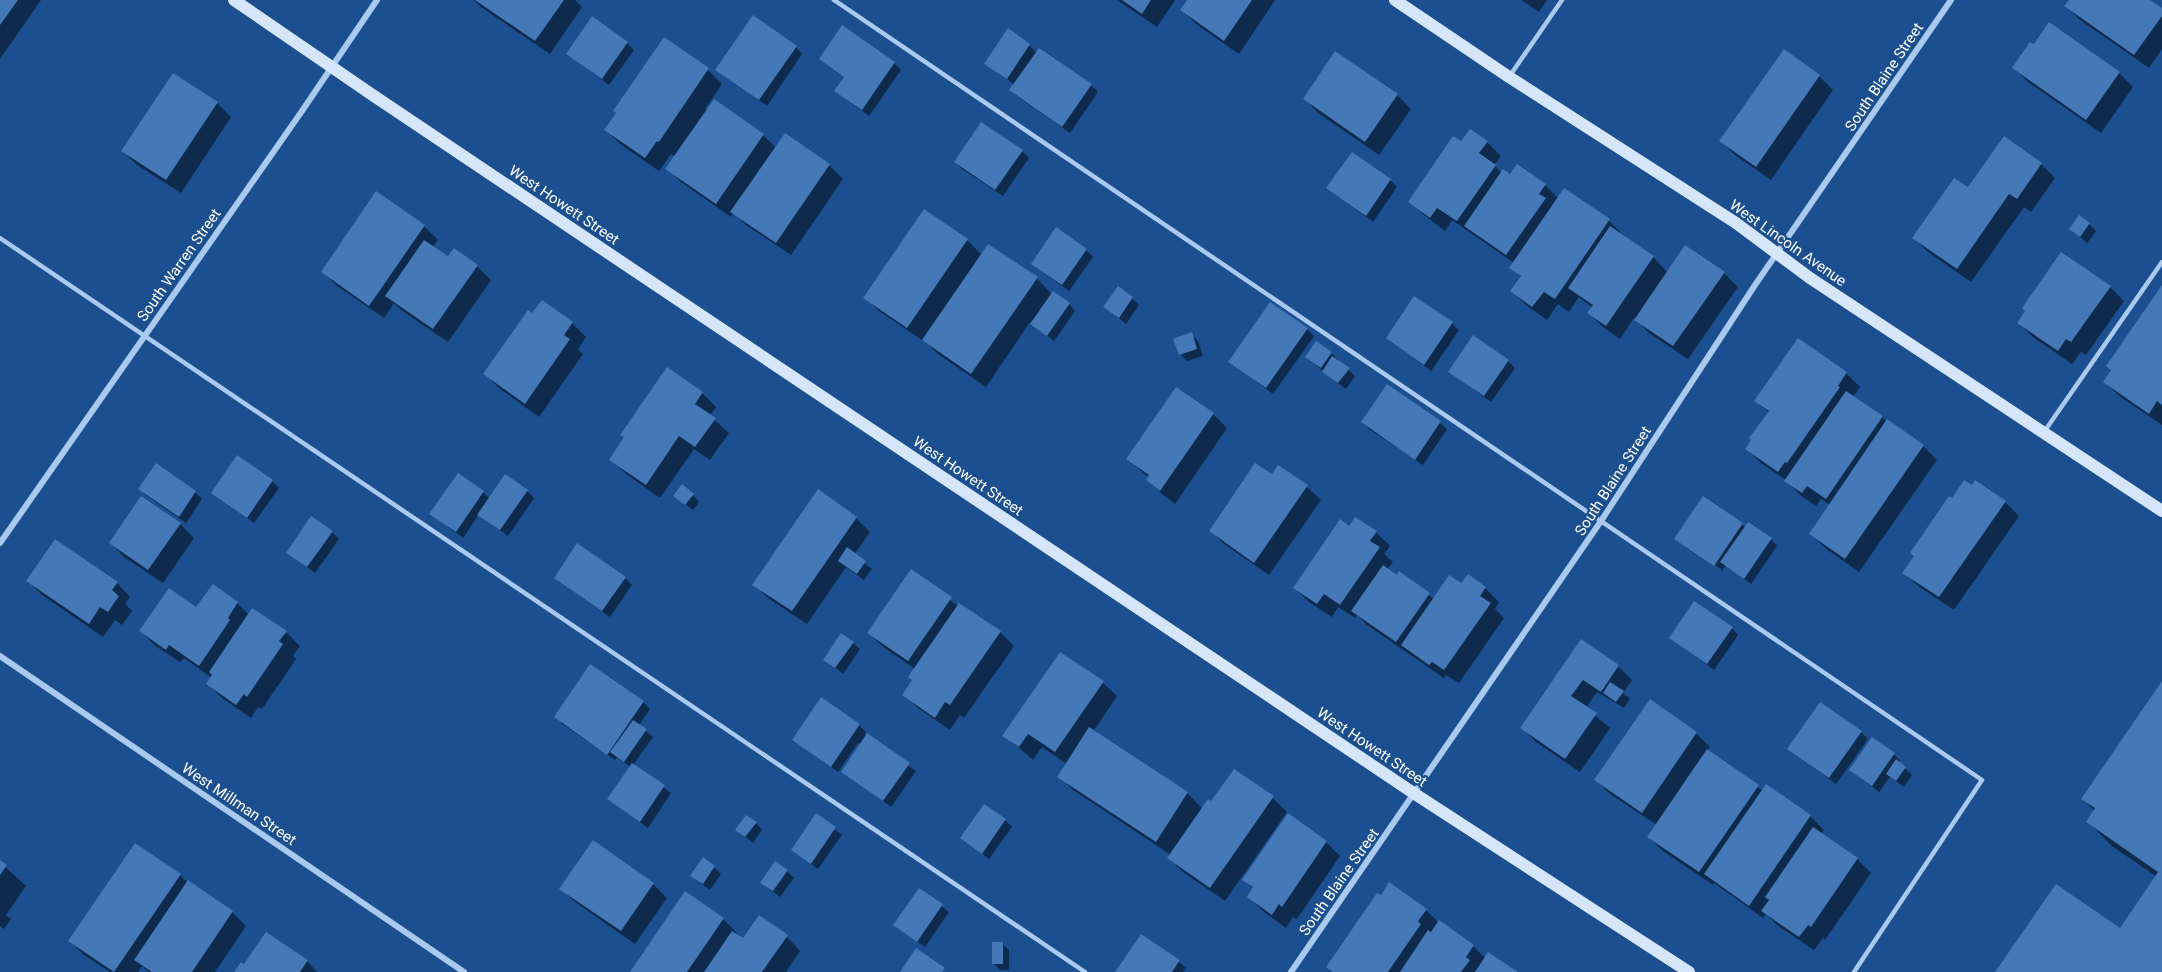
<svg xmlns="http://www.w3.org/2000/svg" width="2162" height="972" viewBox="0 0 2162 972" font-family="Roboto,sans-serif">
	<rect width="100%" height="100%" fill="#1b4f8f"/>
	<path fill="#0007" d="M0,0H41L0,59Z
		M474,0H575L582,7L550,54L481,7Z
		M1117,0H1175L1157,27Z
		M1189,0H1275L1239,54L1196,24L1182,10Z
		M1521,0H1547L1539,12Z
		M2070,0H2147L2162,10V49L2149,68L2080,20L2066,6Z
		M842,27L894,63L901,70L869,116L836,91L845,78L821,59Z
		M664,39L708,70L722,84L705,109L763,135L776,148L829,165L843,179L791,255L746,225L734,213L731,217L681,182L667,168L676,157L671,154L659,171L620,144L606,130Z
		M627,43L634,50L609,85L568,54Z
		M1029,45L1037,53L1091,85L1098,92L1070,133L1018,97L1011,90L1015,85L986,63Z
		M796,47L802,54L767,106L717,70Z
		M2014,68L2119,73L2133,87L2101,133L2028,82Z
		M1819,76L1833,90L1771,180L1735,155L1721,141Z
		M1397,95L1411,109L1379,155L1318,113L1305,99Z
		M217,103L231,117L181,193L137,165L123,151Z
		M982,124L1022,151L1029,158L1003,196L962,169L955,162Z
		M1487,142L1501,156L1494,165L1502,173L1545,185L1558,198L1609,221L1623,235L1622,236L1653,257L1668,273H1724L1738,287L1688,359L1649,333L1634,318L1620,339L1603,327L1589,313L1593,308L1579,297L1569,312L1558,304L1547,320L1526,305L1512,291L1522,278L1511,267L1514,263L1452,220L1445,231L1424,215L1410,201L1461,143Z
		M2041,164L2055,178L2031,212L2024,207L1971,282L1928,252L1914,238L1968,189Z
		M1390,180L1397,187L1373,222L1328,188Z
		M2089,224L2096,231L2087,243L2071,229Z
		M424,226L438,240L432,248L448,258L477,266L491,280L448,342L401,310L394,303L384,318L337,286L323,272Z
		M967,240L982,255L1037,279L1053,295L1069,304L1075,311L1054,341L1030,322L986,387L938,354L923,339L922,340L879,311L865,297Z
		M1086,250L1093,257L1069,291L1032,264Z
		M2110,287L2124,301L2086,355L2081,352L2072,364L2033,337L2019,323L2027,311Z
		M2162,288V425L2119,396L2105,382Z
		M1132,298L1139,305L1126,324L1105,307Z
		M572,323L586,337L578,349L583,354L539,417L499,388L485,374Z
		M1452,323L1459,330L1431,371L1388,338Z
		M1307,329L1314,336L1273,394L1230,362Z
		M1191,334L1198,341L1203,356L1187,361L1180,354Z
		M1331,353L1355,376L1346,389L1331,378L1307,357Z
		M1508,361L1515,368L1491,402L1450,372Z
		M1846,373L1860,387L1853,397L1923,446L1937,460L1859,572L1825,548L1811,534L1830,505L1821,499L1816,506L1800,495L1786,480L1761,463L1747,449L1769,413L1756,401Z
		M1387,386L1440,423L1447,429L1423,465L1369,429L1363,422Z
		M702,393L716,407L710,416L729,433L710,460L694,449L660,498L625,473L611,459Z
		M1213,414L1227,428L1175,504L1162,494L1148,480L1149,478L1128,459Z
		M1272,476L1307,487L1321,500L1269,575L1224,544L1211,531Z
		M272,481L279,488L254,523L213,493Z
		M140,489L195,492L202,499L186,523L147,496Z
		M527,491L534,498L508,536L479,514L463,538L431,514L483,492L490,499Z
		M693,495L699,502L693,510L682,502Z
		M1704,498L1746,528L1771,539L1777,546L1751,584L1726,565L1721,572V569L1676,538Z
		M2005,502L2019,516L1954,610L1918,586L1904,572Z
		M856,518L870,532L854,555L872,569L864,580L846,567L807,624L768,598L754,584Z
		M1356,519L1376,532L1390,546L1384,554L1393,562L1387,570L1397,577L1400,573L1434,599L1462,585L1468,576L1485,588L1499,602L1495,609L1504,618L1459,683L1446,675L1444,678L1367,625L1357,615L1355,618L1338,607L1332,617L1309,602L1295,588Z
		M180,524L194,538L163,583L124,557L111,543Z
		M332,532L339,539L315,573L288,553Z
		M912,571L958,606L1000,632L1014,646L964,718L960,715L950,730L918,708L904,694L913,681L915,669L883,647L869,633Z
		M555,578H625L632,585L610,617Z
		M28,581L117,583L130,597L125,604L132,611L122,625L115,620L103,637L42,595Z
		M213,586L237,603L249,615L286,632L300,646L293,656L296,659L262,709L258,707L251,718L222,698L208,684L212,678L184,658L180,662L154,645L141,631L197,610Z
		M1732,628L1738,635L1714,670L1671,638Z
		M1581,642L1618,666L1632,680L1623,693L1630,699L1624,708L1597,692L1586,708L1610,728L1580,772L1536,742L1522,728Z
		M853,643L860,649L843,674L825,659Z
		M1061,654L1103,683L1117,696L1093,732L1187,793L1203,809L1212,803L1273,798L1287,812L1225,901L1183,872L1169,858L1171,855L1073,790L1059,776L1067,764L1042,747L1033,760L1004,735Z
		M2162,684V972H1997L2120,930L2157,877L2112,846L2088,822L2095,811L2083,799Z
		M1650,701L1696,733L1710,747L1707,751L1763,791L1810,816L1824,830L1821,834L1857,859L1871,873L1825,940L1823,938L1814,950L1777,925L1766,914L1763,918L1714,883L1713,885L1663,851L1649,837L1657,825L1610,794L1596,780Z
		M643,702L650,709L639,725L653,737L633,765L671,793L648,828L609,799L631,767L617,757L615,760L562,724L556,717Z
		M859,725L866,732L865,734L916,771L891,807L843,771L861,745L858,743L838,772L794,740Z
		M1861,732L1868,739L1836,784L1789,749Z
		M1894,754L1900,761L1899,763L1912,775L1904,787L1890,777L1879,792L1851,770Z
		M816,815L842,835L818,869L793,850Z
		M1005,820L1012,827L989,859L962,838Z
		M756,823L762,830L753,843L737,830Z
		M1326,842L1340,856L1297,919L1293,917L1286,928L1263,911L1249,897L1254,889L1244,880Z
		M0,862L26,886L6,915L11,919L4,929L0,926Z
		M714,867L721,874L710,890L692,876Z
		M787,871L794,878L780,897L762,883Z
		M180,875L188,883L232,912L246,926L215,972H149L142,966L138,972H110L84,955L70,941Z
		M653,884L667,898L635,944L575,902L561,888Z
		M919,890L949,912L925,947L895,925Z
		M1426,910L1439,923L1473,946L1486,959L1515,972H1333Z
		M723,919L737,933L736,935L743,940L787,937L800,951L786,972H631Z
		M1002,944L1009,950V970H1000L993,963Z
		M307,961L317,972H236L244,966Z
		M1179,962L1186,968L1183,972H1117Z"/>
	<path fill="#4478b7" d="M0,0H18L0,25Z
		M475,0H564L535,41Z
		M1122,0H1151L1142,14Z
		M1187,0H1252L1224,41L1180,10Z
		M2069,0H2150L2162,8V16L2134,55L2064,6Z
		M753,15L797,46L759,100L715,70Z
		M592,16L628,42L602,79L566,54Z
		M2049,22L2120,72L2086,120L2012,68L2030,42L2034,44Z
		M842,25L895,62L862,110L834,91L844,77L819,59Z
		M1008,28L1030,44L1007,79L984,64Z
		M664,37L709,68L659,142L657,141L645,158L604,130L616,113L613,111Z
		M1039,48L1092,84L1062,127L1009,90Z
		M1784,49L1820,75L1756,167L1719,141Z
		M1335,51L1398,94L1365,142L1303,99Z
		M173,73L218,102L166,180L121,151Z
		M714,99L764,134L716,204L665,169Z
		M981,122L1023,150L995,190L954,162Z
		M1470,129L1488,141L1479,153L1496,165L1457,221L1437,208L1430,218L1408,202L1453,136L1461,141Z
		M785,133L830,164L776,243L730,212Z
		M2004,136L2042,163L2017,199L2009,194L1957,269L1912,238L1954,178L1968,187Z
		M1352,152L1391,179L1366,216L1326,188Z
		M1517,164L1546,184L1539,194L1546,198L1506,255L1464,226L1503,169L1510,174Z
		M1564,188L1610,219L1555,299L1544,292L1532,307L1510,291L1521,276L1509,268Z
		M376,191L425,225L369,306L321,272Z
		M924,209L968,239L907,328L863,298Z
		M2079,215L2090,223L2080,237L2069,229Z
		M1610,226L1654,256L1606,326L1587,313L1593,305L1568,288Z
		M1056,227L1087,249L1062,285L1031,264Z
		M424,240L448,256L454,248L478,265L433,329L385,296Z
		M988,244L1038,277L971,374L922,340Z
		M1685,245L1725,272L1673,346L1634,320Z
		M2061,252L2111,286L2071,342L2066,339L2058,351L2017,323L2025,311L2022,308Z
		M2162,285V405L2157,401L2149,414L2103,382L2111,370L2106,366Z
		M1118,286L1133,297L1119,318L1103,307Z
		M1053,291L1070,303L1047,336L1030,324Z
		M1414,296L1453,322L1424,365L1386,338Z
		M542,300L573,322L564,335L570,339L525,404L483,374L528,310L532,313Z
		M1270,302L1308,328L1266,388L1228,362Z
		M1192,332L1197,349L1179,355L1173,339Z
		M1473,335L1509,360L1484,396L1448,372Z
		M1798,338L1847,372L1838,386L1840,387L1787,463L1785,462L1778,472L1745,449L1751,440L1749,438L1769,411L1754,401Z
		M1316,341L1332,352L1321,368L1305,357Z
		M1332,356L1350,368L1338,383L1322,372Z
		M667,367L703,392L695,404L716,418L695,447L679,436L646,485L609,460L624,437L620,435Z
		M1387,384L1441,421L1415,460L1361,422Z
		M1176,387L1214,413L1160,491L1146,480L1149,475L1126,459Z
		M1846,391L1883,416L1826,499L1807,486L1802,493L1784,481Z
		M1887,419L1924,445L1845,559L1809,534Z
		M237,455L273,480L247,518L211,493Z
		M156,463L196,491L179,517L138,489Z
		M1255,463L1272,474L1278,465L1308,485L1254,563L1209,531Z
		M458,473L484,491L456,532L429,514Z
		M505,474L528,490L500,530L477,515Z
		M1964,480L1972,485L1975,480L2006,501L1939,597L1902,573L1914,556L1910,553L1949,496L1952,498Z
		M682,484L694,494L685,505L673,496Z
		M818,489L857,517L792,611L752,585Z
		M141,496L181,523L148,570L109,543Z
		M1703,496L1743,523L1714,566L1674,539Z
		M311,516L333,531L307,567L286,553Z
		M1355,517L1377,531L1370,541L1380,547L1340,605L1324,594L1317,604L1293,588L1340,519L1349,526Z
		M1748,522L1772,538L1744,579L1720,562Z
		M55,539L118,582L112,590L119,596L108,612L100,607L89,624L26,581Z
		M577,543L626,577L602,611L554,578Z
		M847,547L866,561L857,574L838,561Z
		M1383,565L1397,575L1399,571L1430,593L1396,642L1351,611Z
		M911,569L952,597L908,661L867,633Z
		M1468,574L1486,587L1480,596L1491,603L1444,670L1432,662L1429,665L1401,645L1449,575L1461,583Z
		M213,584L238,602L228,618L230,620L199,666L169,645L166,650L139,631L169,588L196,607Z
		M1694,601L1733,627L1707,664L1669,638Z
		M959,603L1001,631L950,705L945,702L935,718L902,695L912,680L908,677Z
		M252,608L287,631L279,641L283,644L247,697L244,694L236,705L206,684L212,675L209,672Z
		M841,633L854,642L835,668L823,660Z
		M1581,639L1619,665L1601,692L1583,680L1571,696L1597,713L1565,759L1520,728Z
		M1060,652L1104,681L1055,752L1028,734L1019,747L1002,736Z
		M590,664L644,701L607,755L554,717Z
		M2162,681V972H1995L2056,884L2120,928L2158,872L2086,822L2095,808L2081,799Z
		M1610,682L1624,691L1616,702L1603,693Z
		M821,697L860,724L831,767L792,740Z
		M1650,699L1697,732L1642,813L1594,780Z
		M1820,702L1862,731L1829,778L1787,749Z
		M633,720L647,729L624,762L610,752Z
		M1089,727L1188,792L1156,842L1057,777Z
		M867,733L910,763L883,801L841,772Z
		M1872,737L1895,753L1872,786L1849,770Z
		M1707,749L1759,785L1699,872L1647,837Z
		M1896,759L1906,767L1896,781L1886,774Z
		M632,763L665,785L640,822L607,799Z
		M1234,769L1274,796L1210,888L1167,858L1208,799L1211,801Z
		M1766,784L1811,815L1749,906L1704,874Z
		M984,804L1006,819L982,854L960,838Z
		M816,813L836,827L811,864L791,850Z
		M1288,813L1327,841L1282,907L1279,904L1272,915L1247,897L1253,887L1242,880Z
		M746,815L757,822L745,837L735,830Z
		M1813,827L1858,858L1811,927L1808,925L1799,937L1761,911L1769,900L1765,897Z
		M593,840L654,883L621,931L559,889Z
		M135,843L181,874L114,972L68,941Z
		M703,857L715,866L703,884L690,876Z
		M0,860L7,865L0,875Z
		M775,861L788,870L773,891L760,883Z
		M188,880L233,911L192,972H152L134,960Z
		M1389,882L1427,909L1418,921L1421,924L1388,972H1333L1326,967L1377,893L1381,895Z
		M919,888L943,904L917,942L893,925Z
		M685,891L724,918L687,972H630Z
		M759,915L788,935L762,972H704L732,931L743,938Z
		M1439,920L1474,945L1466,957L1470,960L1461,972H1400L1428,930L1431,932Z
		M266,932L308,960L300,972H234L241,962L244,964Z
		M1141,934L1180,960L1172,972H1115Z
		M992,942H1003V964H992Z
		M916,948L945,968L942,972H900Z
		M1488,952L1518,972H1475Z"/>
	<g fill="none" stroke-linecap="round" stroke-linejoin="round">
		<path stroke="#a9c9ee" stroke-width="4.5" d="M834,0L1982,780L1854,972
			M1509,77L1562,0
			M0,238L1085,972
			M2044,432L2162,262"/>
		<path stroke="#a9c9ee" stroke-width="6" d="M0,543L302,111L377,0
			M0,656L464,972
			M1291,972L1601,521L1755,285L1951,0"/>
		<path stroke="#d6e6fa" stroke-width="12" d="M234,0L374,96L1415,794L1689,972
			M1395,0L1509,77L1736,223L1810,278L2162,511"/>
	</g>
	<g text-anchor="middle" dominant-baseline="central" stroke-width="4.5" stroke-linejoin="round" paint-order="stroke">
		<g font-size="15" fill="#fff" stroke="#1b4f8f">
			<text transform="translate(1884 77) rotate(-56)">South Blaine Street</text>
			<text transform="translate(564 205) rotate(34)">West Howett Street</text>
			<text transform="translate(1788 243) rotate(35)">West Lincoln Avenue</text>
			<text transform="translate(179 265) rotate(-55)">South Warren Street</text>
			<text transform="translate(968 476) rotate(34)">West Howett Street</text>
			<text transform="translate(1613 481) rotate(-57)">South Blaine Street</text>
			<text transform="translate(1372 747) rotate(34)">West Howett Street</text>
			<text transform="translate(239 804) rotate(34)">West Millman Street</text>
			<text transform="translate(1339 882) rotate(-55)">South Blaine Street</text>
		</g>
	</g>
</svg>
